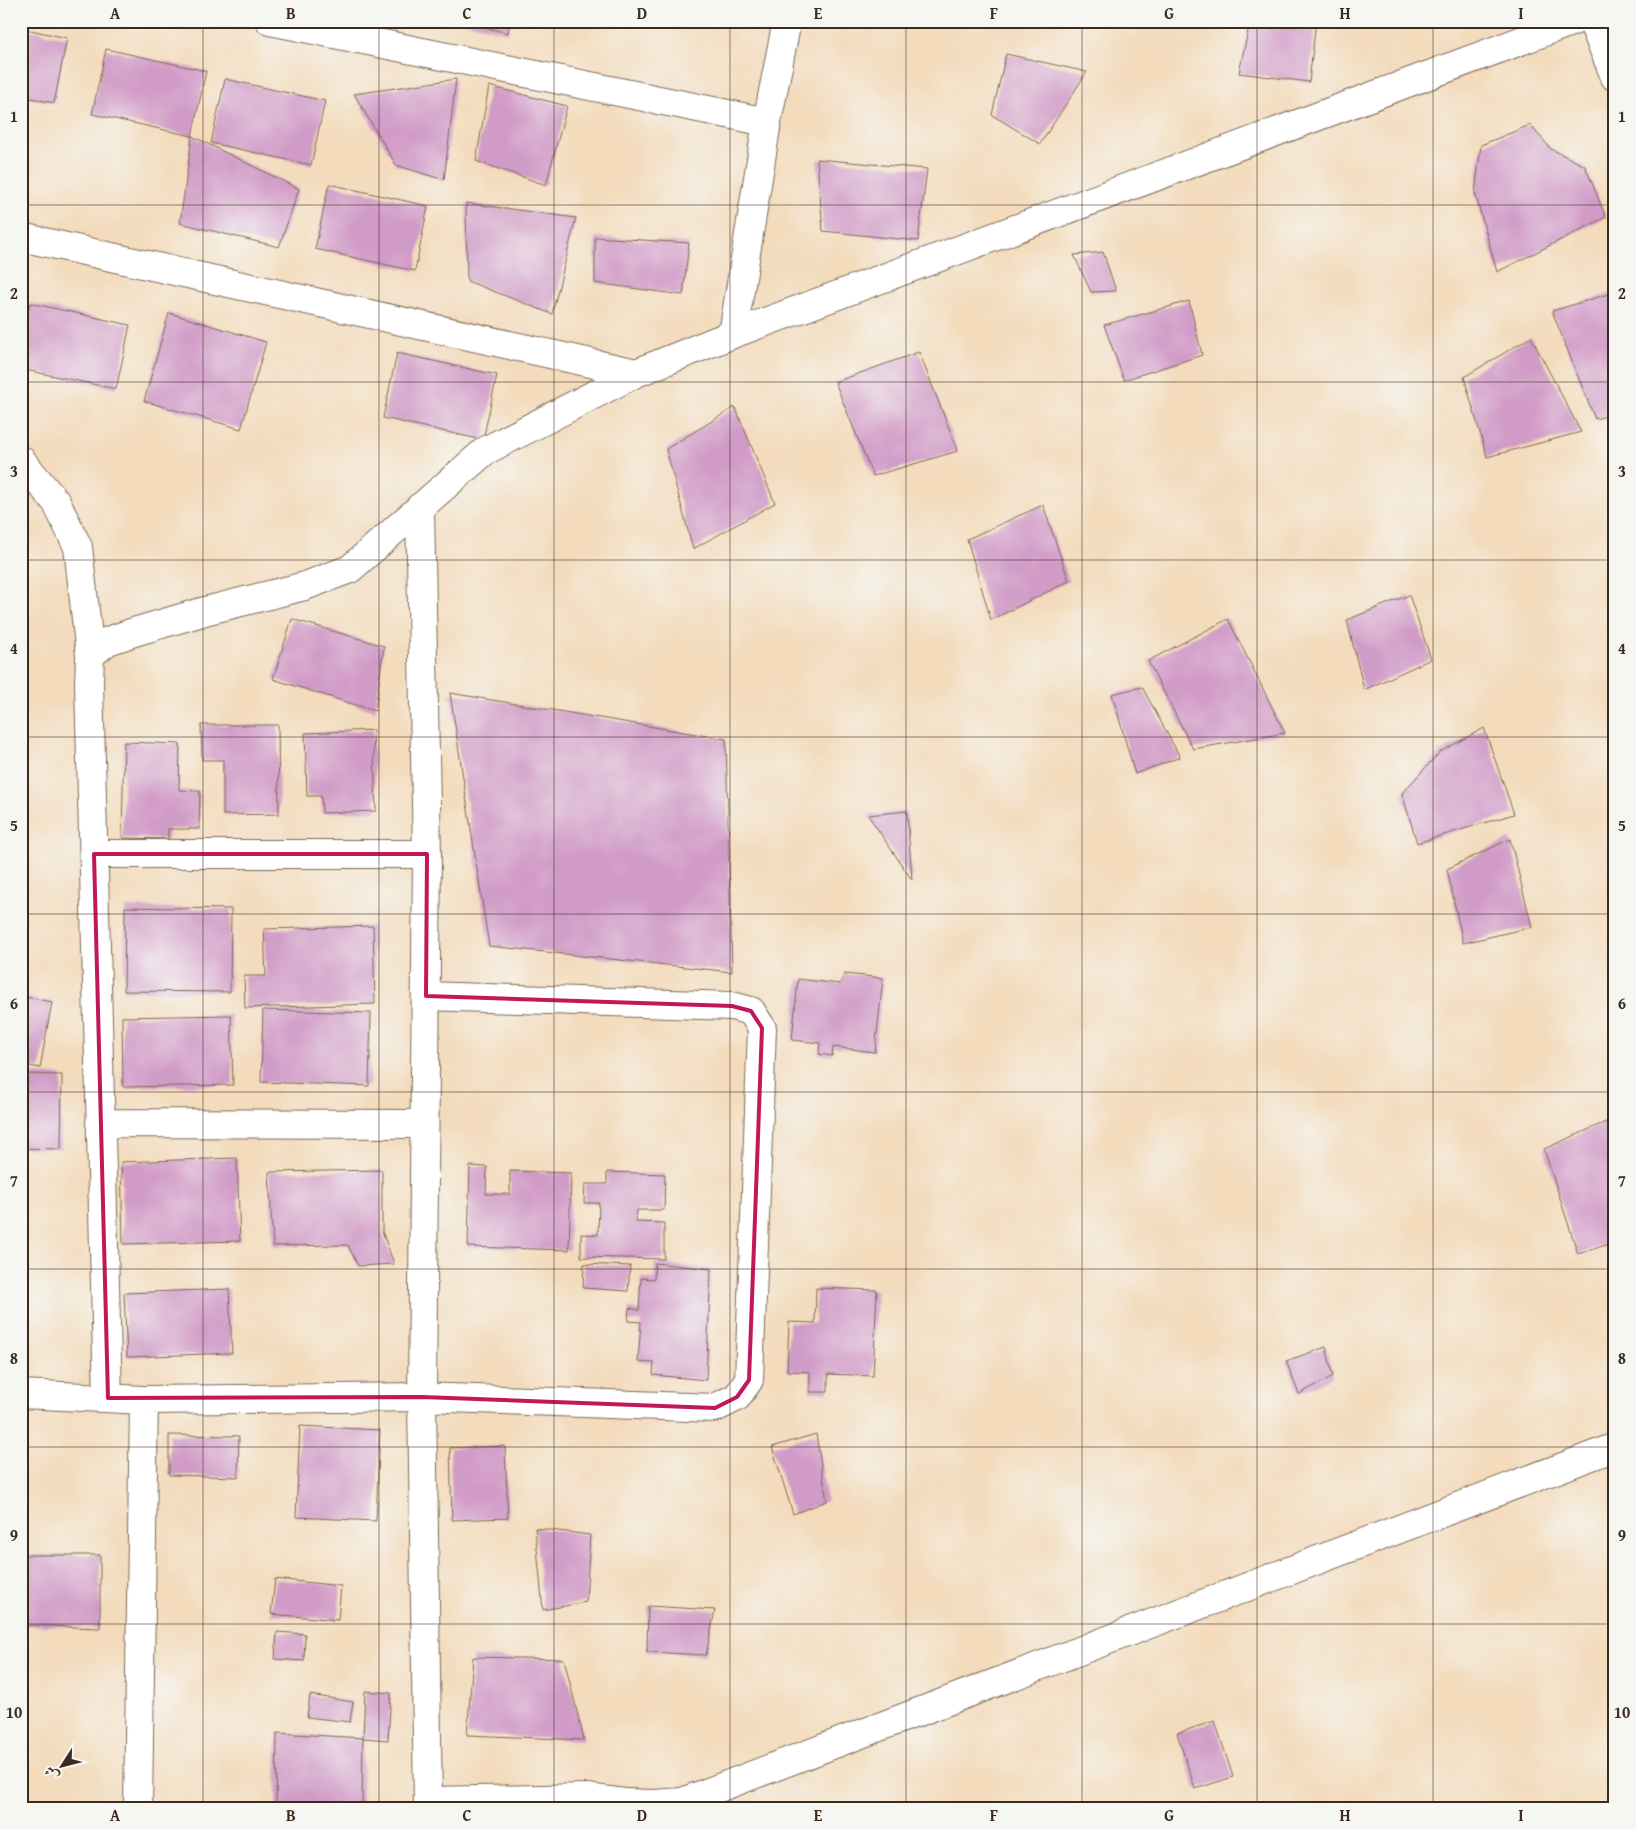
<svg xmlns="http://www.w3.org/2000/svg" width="1636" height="1829" viewBox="0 0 1636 1829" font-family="'Gentium Book Plus',Amiri,serif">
	<rect width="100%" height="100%" fill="#f6f6f2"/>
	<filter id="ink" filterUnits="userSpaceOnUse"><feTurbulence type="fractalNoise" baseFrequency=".02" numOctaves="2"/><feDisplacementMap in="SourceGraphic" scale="10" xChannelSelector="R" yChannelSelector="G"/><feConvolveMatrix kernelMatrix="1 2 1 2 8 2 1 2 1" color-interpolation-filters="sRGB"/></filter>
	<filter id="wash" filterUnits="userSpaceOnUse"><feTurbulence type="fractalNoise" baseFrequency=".0096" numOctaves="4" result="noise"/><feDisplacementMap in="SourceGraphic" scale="20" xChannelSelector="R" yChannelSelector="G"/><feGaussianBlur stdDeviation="1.12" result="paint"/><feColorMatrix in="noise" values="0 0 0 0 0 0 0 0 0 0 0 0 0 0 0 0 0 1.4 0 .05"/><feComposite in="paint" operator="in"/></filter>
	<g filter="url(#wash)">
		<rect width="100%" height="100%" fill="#f3dbbc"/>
		<g id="blocks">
			<path fill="#d19bc7" d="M460,21H510L508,33Z
				M1250,21H1316L1309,82L1239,73Z
				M21,28L67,38L54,103L21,96Z
				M106,49L206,71L192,136L92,114Z
				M1006,54L1087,72L1040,144L992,115Z
				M225,79L325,101L311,165L211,143Z
				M456,79L444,180L396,165L354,94Z
				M489,86L567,106L546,185L476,161Z
				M1530,125L1551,149L1585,166L1606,217L1497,272L1475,193L1481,145Z
				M192,136L299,189L279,247L180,223Z
				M817,159L927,169L918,241L823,231Z
				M329,184L428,206L415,271L315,249Z
				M466,203L576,218L552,314L467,281Z
				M595,237L689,243L683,295L595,283Z
				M1103,252L1116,291L1091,292L1074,255Z
				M1615,292V414L1595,419L1552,311Z
				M1189,301L1202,355L1124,380L1104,325Z
				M30,303L130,325L116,389L21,369V344Z
				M169,313L266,342L241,429L144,401Z
				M1531,337L1581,432L1487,457L1464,377Z
				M919,352L958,451L873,476L835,382Z
				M397,353L497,375L483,440L383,418Z
				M735,407L775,503L693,549L666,449Z
				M1043,505L1069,581L991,620L967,539Z
				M1409,595L1431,659L1364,690L1347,620Z
				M292,619L384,646L375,711L273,679Z
				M1228,619L1285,733L1193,749L1148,661Z
				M1142,687L1180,757L1135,774L1112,694Z
				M450,693L726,739L732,972L489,946Z
				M201,725H278L279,814L223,815V760H202Z
				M1484,728L1514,814L1417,843L1402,793L1440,752Z
				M373,730L376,811L322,813L321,796H307L305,733Z
				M124,742L180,744L179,790L200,791L199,829H168V839L122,838Z
				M907,811L912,880L868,815Z
				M1510,839L1532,927L1463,943L1447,869Z
				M125,907L231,909L230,992L124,991Z
				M373,926L375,1004L245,1008L244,976H266L264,929Z
				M845,974L883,978L875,1052L833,1047L832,1056L819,1054L820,1043L792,1040L798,979L840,984Z
				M21,996L52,1002L40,1068L21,1064Z
				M263,1010L371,1013L369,1086L261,1082Z
				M231,1015L233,1085L123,1087L122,1017Z
				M21,1074L62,1075L61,1149L21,1148Z
				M1615,1118V1242L1578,1254L1544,1149Z
				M237,1158L240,1241L123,1244L121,1162Z
				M470,1166L487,1167L486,1194H510V1171L571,1173L569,1250L468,1247Z
				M382,1170V1231L394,1264L358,1266L348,1245L273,1246L269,1172Z
				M607,1172L665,1174L664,1210H637L636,1222L664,1223V1259L581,1257V1234L598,1235L599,1203H584L585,1184H607Z
				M655,1263L711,1269L706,1380L653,1375L654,1363L638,1362L641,1322L628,1321L629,1308L639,1310L641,1278L654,1279Z
				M584,1264L630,1266L628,1291L583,1288Z
				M816,1288L877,1290L873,1376L828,1374V1392H810V1372L787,1371L789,1322L815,1323Z
				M229,1289L232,1353L127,1357L124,1293Z
				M1326,1347L1333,1376L1299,1394L1286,1361Z
				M300,1426L380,1430L376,1521L296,1517Z
				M816,1434L827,1501L793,1514L772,1447Z
				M169,1435L239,1436L238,1477L169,1475Z
				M505,1446L508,1518L452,1520L450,1448Z
				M535,1528L590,1535L586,1602L543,1610Z
				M21,1555H100V1628L21,1625Z
				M275,1579L341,1586L338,1620L271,1614Z
				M648,1606L715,1610L706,1655L647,1652Z
				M277,1632L305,1634L304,1661L275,1659Z
				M473,1657L564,1659L584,1740L467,1735Z
				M365,1691L391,1693L388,1740L363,1738L362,1808H276L277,1733L363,1738Z
				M310,1695L353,1702L350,1722L307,1717Z
				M1215,1721L1233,1777L1195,1789L1177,1733Z"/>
		</g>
	</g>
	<g filter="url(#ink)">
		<use href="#blocks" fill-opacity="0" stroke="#7b6855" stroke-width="1"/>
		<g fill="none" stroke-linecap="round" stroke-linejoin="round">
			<defs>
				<path id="minor" d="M270,21L767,122
					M1592,21L1615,77
					M21,237L636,373
					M733,334L767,122L787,21
					M21,460L56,502L78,547L90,655L89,684L108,1398
					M420,507L427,854L422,1397L428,1808
					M90,655L108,641L134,632L205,611L305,586L350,569L485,451L636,373L733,334L1574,21
					M94,854H427
					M100,1123L424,1124
					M21,1394L144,1400L422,1397L715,1408L737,1397L749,1380L762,1028L751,1011L732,1006L426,996
					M429,1801L589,1798L626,1803L653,1804L682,1802L1615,1447
					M138,1808L144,1400"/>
			</defs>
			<use href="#minor" stroke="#7b6855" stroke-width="30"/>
			<use href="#minor" stroke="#fff" stroke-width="28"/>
		</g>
	</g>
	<path fill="none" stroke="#c2185b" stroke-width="4" stroke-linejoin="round" d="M94,854H427L426,996L732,1006L751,1011L762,1028L749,1380L737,1397L715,1408L422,1397L108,1398Z"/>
	<path fill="none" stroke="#3b2a1e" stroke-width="1" stroke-opacity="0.55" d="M203,21V1808M379,21V1808M554,21V1808M730,21V1808M906,21V1808M1082,21V1808M1257,21V1808M1433,21V1808M21,205H1615M21,382H1615M21,560H1615M21,737H1615M21,914H1615M21,1092H1615M21,1269H1615M21,1447H1615M21,1624H1615"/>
	<rect width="1636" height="1829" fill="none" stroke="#f6f6f2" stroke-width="55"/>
	<g transform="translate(62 1766) rotate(234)" stroke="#f6f6f2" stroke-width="4" paint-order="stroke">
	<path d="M0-4L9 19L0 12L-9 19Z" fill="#3b2a1e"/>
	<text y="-8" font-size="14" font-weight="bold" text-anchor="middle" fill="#3b2a1e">ش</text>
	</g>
	<rect x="28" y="28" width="1580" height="1774" fill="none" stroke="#3b2a1e" stroke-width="2"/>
	<g font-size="16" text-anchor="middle" font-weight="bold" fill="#3b2a1e">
		<text x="115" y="19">A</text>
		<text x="291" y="19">B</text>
		<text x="467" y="19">C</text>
		<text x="642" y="19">D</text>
		<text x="818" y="19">E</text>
		<text x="994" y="19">F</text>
		<text x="1169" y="19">G</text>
		<text x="1345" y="19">H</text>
		<text x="1521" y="19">I</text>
		<text x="14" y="122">1</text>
		<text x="1622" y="122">1</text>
		<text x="14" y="299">2</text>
		<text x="1622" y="299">2</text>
		<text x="14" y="477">3</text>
		<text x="1622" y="477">3</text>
		<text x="14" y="654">4</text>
		<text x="1622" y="654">4</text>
		<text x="14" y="831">5</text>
		<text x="1622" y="831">5</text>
		<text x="14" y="1009">6</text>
		<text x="1622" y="1009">6</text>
		<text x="14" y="1186">7</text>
		<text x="1622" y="1186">7</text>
		<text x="14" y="1364">8</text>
		<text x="1622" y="1364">8</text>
		<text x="14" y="1541">9</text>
		<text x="1622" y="1541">9</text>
		<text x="14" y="1718">10</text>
		<text x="1622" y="1718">10</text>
		<text x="115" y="1821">A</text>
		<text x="291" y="1821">B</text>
		<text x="467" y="1821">C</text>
		<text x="642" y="1821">D</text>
		<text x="818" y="1821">E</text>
		<text x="994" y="1821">F</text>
		<text x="1169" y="1821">G</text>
		<text x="1345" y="1821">H</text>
		<text x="1521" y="1821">I</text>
	</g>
</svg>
